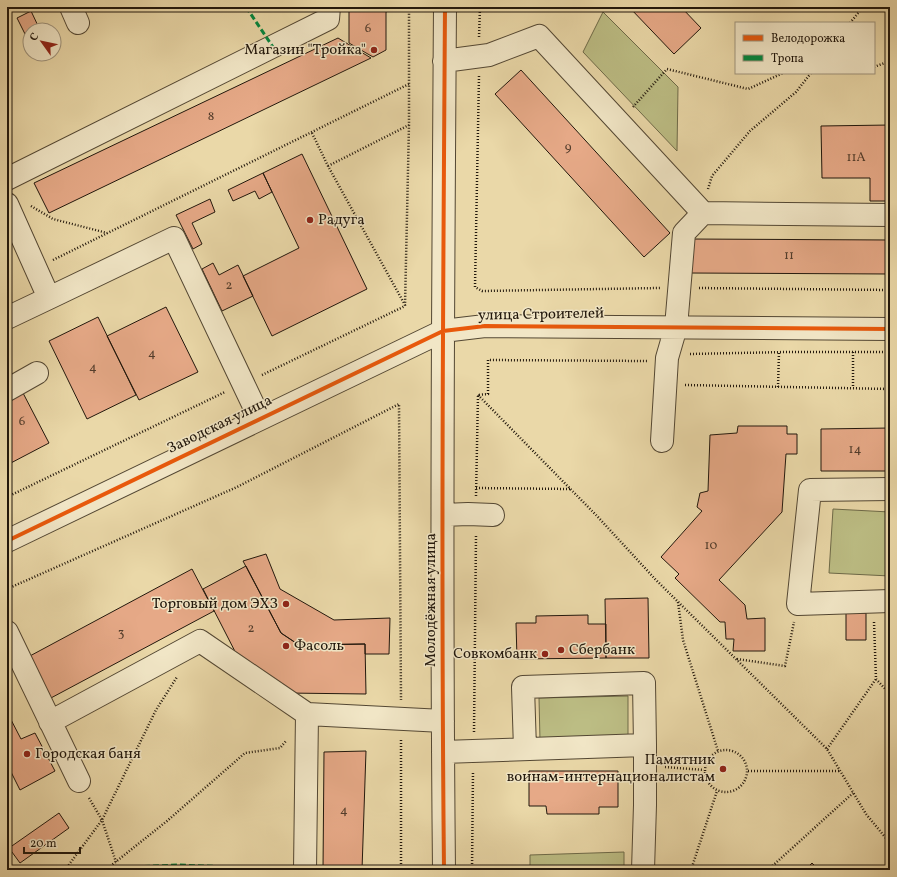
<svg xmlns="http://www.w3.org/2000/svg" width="897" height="877" viewBox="0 0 897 877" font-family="Vollkorn,serif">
	<rect width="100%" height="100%" fill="#ead8a8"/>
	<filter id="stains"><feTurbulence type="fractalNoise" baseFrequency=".005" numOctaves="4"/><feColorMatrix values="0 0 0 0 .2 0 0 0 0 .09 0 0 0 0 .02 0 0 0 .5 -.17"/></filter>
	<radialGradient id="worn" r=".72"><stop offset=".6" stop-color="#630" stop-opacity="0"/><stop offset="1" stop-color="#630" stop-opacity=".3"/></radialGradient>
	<path fill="#bcbd84" stroke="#6e6a48" d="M603,12L678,87L677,151L583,52Z
		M833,509L890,512V576L829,573Z
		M628,696V739L540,741L539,698Z
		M624,852V870H530V855Z"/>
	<path fill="#e6a987" stroke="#21170c" d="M95,7H106L97,11Z
		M349,7H386V50L373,57L349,43Z
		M629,7H681L701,28L674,54Z
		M31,11L40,30H30V42H29L17,18Z
		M338,38L371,58L49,213L34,183Z
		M521,70L670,233L644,257L495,94Z
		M890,125V201H870V178H822L821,126Z
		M302,154L367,289L272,336L243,276L299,248L263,173Z
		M263,173L272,192L259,199L255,191L233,201L228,190Z
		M210,199L215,212L192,223L202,244L193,249L176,215Z
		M689,239L890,240V274L689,273Z
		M213,263L219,275L238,265L253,296L222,311L202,269Z
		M166,307L198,372L139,400L107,336Z
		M98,317L136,395L87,419L49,341Z
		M23,393L49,443L7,465V401Z
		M738,426H787V434H797V454H786L782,512L719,580L745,605L747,619L765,618V651H733L734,639H726L725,622H720L675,578L679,574L661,557L702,511L697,507L700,493L708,491L710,435L737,433Z
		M890,428V471H821V429Z
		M266,554L280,589L334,620L390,618L389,654H365V644L299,645L281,633L243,561Z
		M246,566L281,633L299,645L365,644L366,694L286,693L244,669L203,589Z
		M192,569L214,611L49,699L28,657Z
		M648,598L649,658H606L605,599Z
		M846,613H866V640H846Z
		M588,615V624H606V658L517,659L516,623H536V616Z
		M7,712L21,739L35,733L55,771L20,790L10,770L7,771Z
		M366,751L362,870H323L324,752Z
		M529,771H618V807H599V814H547L546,806H529Z
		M59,813L69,828L20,863L9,848Z
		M812,863L819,870H805Z"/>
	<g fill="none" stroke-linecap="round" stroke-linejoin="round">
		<defs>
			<path id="minor" d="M71,7L78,23
				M444,61L489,55L539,36L703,213L890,215
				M7,179L328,19L329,7
				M7,204L49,298L7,318
				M49,298L174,238L260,419
				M7,390L37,373
				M662,441L667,358L676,327L684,233L703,213
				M890,489L810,490L798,604L890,601
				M443,515L468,514L493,515
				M7,541L443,331L485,326L890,329
				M7,632L79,781
				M50,722L200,641L307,714L443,721
				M443,752L645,745L644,683L523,687L525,749
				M305,870L307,714
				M444,870C441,582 443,295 445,7
				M643,870L645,805V745"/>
		</defs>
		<use href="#minor" stroke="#534733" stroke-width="24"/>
		<path stroke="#21170c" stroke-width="2.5" stroke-dasharray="1 2" stroke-linecap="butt" d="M386,11L409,10
			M850,23L863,7
			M479,37L480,7
			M874,67L890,61
			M479,76L475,287L482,291L660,288
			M633,107L667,69L748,89L783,73
			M312,133L328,166L405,305
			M328,166L409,125
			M708,189L712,176L750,131L796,92L811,73
			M31,206L53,219L107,233
			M53,260L409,84
			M699,288L890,290
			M853,352V388
			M690,354L786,352H890
			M262,375L405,306L409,125V7
			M685,385L890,389
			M778,387L779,352
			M478,395L597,516L655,579L827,749L866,814L890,843
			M476,488L570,489
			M476,496L478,395L488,394V360L647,361
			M7,497L225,392
			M7,589L237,487L399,404L401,700
			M678,602L683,640L718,751
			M874,622L876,679L890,694
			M737,659L785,666L794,622
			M474,732L476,535
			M827,749L876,679
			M705 771a21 21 0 1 1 42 0a21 21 0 1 1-42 0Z
			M665,767L704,770
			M748,771H840
			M89,798L102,820L116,862
			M65,870L102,820L156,710L177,677
			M99,870L108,868L167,821L245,753L280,748L286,741
			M401,870V739
			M472,870L473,771
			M691,870L717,791
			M768,870L853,793"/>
		<use href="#minor" stroke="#f1e6c6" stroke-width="22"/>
		<path stroke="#00873e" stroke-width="3" stroke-dasharray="6 3" stroke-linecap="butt" d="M246,7L273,47
			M108,868L178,865L231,867L239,870"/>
		<defs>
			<path id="cycleway" d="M7,541L443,331L485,326L890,329
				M444,870C441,582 443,295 445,7"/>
		</defs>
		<use href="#cycleway" stroke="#f1e6c6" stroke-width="6"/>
		<use href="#cycleway" stroke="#e8590c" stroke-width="4"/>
	</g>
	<g fill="#8f2418" stroke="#f1e6c6" stroke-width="1.5">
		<circle cx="374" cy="50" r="4"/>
		<circle cx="310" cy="220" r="4"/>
		<circle cx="286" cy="604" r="4"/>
		<circle cx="286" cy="646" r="4"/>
		<circle cx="561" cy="650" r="4"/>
		<circle cx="545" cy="654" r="4"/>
		<circle cx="27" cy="754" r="4"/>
		<circle cx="723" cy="769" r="4"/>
	</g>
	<g text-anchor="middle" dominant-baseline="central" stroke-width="3" stroke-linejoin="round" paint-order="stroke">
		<g font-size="13" fill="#523c2b">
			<text x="368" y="29">6</text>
			<text x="211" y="117">8</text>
			<text x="568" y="148">9</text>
			<text x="856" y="158">11А</text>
			<text x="789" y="256">11</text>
			<text x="229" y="286">2</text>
			<text x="152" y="354">4</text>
			<text x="93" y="368">4</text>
			<text x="22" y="422">6</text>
			<text x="855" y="450">14</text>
			<text x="711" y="546">10</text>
			<text x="251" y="629">2</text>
			<text x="121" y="634">3</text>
			<text x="344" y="811">4</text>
		</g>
		<g font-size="15" fill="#21170c" stroke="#f1e6c6" text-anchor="end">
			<text x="366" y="50">Магазин "Тройка"</text>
			<text x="318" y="220" text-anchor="start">Радуга</text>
			<text x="278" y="604">Торговый дом ЭХЗ</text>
			<text x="294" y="646" text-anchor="start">Фасоль</text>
			<text x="569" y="650" text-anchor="start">Сбербанк</text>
			<text x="537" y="654">Совкомбанк</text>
			<text x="35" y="754" text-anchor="start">Городская баня</text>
			<text x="715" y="760">Памятник<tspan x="715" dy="17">воинам-интернационалистам</tspan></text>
		</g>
		<g font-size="15" fill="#21170c" stroke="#f1e6c6">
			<text transform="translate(541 315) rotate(-1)">улица Строителей</text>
			<text transform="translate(220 425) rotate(-26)">Заводская улица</text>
			<text transform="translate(431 600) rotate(-90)">Молодёжная улица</text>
		</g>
	</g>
	<rect width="897" height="877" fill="none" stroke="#ead8a8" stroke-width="24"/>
	<rect x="8" y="8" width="881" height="861" fill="none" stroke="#21170c" stroke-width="2"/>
	<rect x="12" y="12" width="873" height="853" fill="none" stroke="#21170c"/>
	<rect x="735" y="22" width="140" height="52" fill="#f1e6c6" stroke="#9e937c"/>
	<rect x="743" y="35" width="20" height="6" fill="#e8590c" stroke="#9e937c"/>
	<text x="771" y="42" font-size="12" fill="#21170c">Велодорожка</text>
	<rect x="743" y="55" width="20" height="6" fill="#00873e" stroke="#9e937c"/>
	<text x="771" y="62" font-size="12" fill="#21170c">Тропа</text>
	<g transform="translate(42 42) rotate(303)"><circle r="19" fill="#f1e6c6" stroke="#9e937c"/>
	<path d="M0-3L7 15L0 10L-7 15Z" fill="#8f2418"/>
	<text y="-6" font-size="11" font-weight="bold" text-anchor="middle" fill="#21170c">С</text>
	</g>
	<path d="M24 847v6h56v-6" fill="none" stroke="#21170c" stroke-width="2"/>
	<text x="30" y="847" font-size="12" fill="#21170c" stroke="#f1e6c6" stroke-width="3" paint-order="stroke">20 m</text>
	<rect width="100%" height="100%" filter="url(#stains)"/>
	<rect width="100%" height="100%" fill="url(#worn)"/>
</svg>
